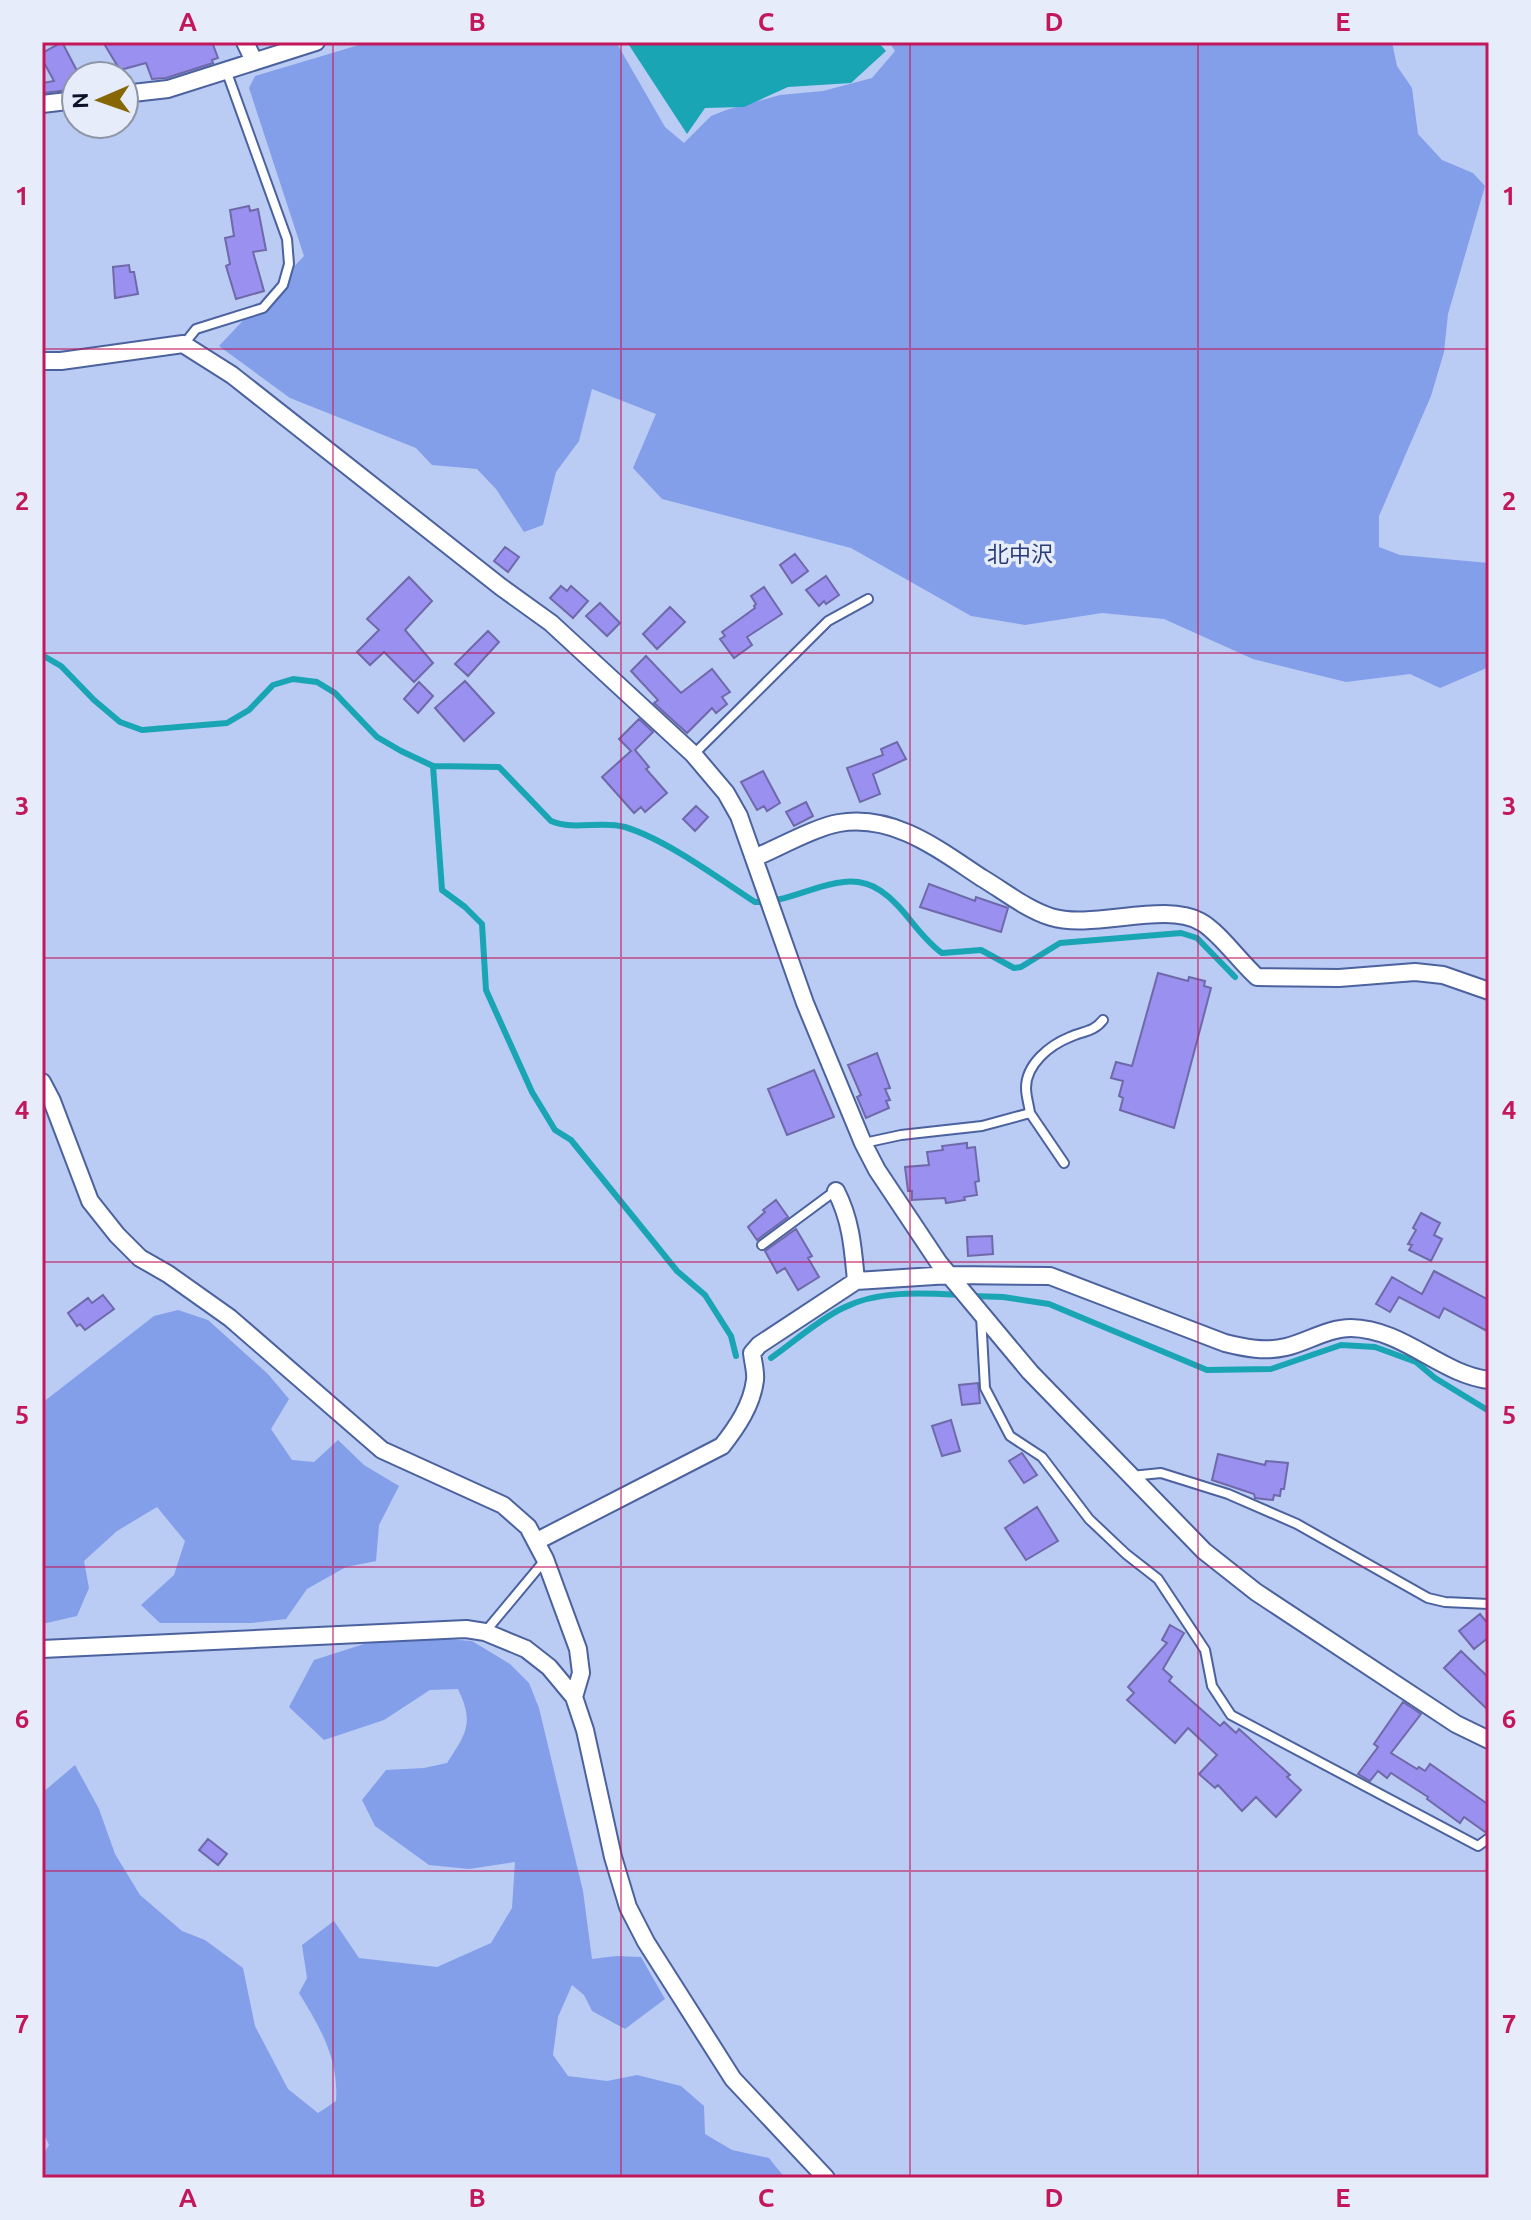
<svg xmlns="http://www.w3.org/2000/svg" width="1531" height="2220" viewBox="0 0 1531 2220" font-family="Ubuntu,'Noto Sans JP',sans-serif">
	<rect width="100%" height="100%" fill="#bacbf4"/>
	<path fill="#839fe9" d="M369,42H616L665,127L684,143L711,116L726,110L780,95L823,91L872,78L895,51L889,42H1392L1397,66L1412,88L1418,134L1442,160L1473,173L1485,186L1448,314L1444,352L1431,396L1379,516V547L1400,555L1489,563V667L1440,688L1410,674L1346,682L1253,659L1164,619L1102,613L1025,625L971,616L851,548L662,499L633,468L656,414L592,389L579,441L556,472L543,525L524,532L496,489L477,469L432,465L416,448L290,398L219,346L304,256L249,88L255,76Z
		M178,1310L208,1320L268,1374L289,1399L271,1429L292,1460L314,1462L338,1440L364,1465L399,1486L379,1525L376,1561L346,1567L307,1589L286,1619L251,1623H160L141,1605L174,1575L185,1541L157,1507L117,1531L84,1561L89,1588L77,1616L42,1624V1403L154,1316Z
		M419,1637L472,1641L510,1664L529,1683L539,1708L583,1891L592,1959L616,1956L641,1957L665,1999L625,2029L592,2011L584,1995L572,1985L558,2017L553,2055L568,2076L607,2081L637,2075L681,2086L704,2106L705,2134L732,2150L769,2158L785,2178H42V2156L49,2145L42,2130V1793L75,1765L99,1809L115,1854L140,1895L182,1931L205,1940L243,1968L255,2026L288,2089L318,2113L336,2101C339,2059 320,2027 299,1993L307,1978L302,1945L334,1921L359,1958L437,1967L491,1943L512,1908L515,1862L469,1869L429,1865L375,1826L362,1800L386,1770L424,1768L447,1763C467,1732 474,1723 458,1689L430,1690L384,1720L324,1740L289,1707L314,1660L364,1644Z"/>
	<path fill="#1aa5b5" d="M627,42H878L886,51L851,83L788,87L744,107L705,108L687,134Z"/>
	<g fill="none" stroke-linecap="round" stroke-linejoin="round">
		<path stroke="#1aa5b5" stroke-width="6" d="M42,655L61,666L94,700L120,722L142,730L227,723L249,710L273,685L293,679L317,682L335,693L377,737L401,751L433,766L499,767L551,821C575,831 601,820 625,827C667,840 718,878 755,902C797,904 842,864 881,891C905,907 918,936 942,953L981,950L1014,968L1021,967L1060,943L1181,933L1197,938L1235,977
			M433,766L442,890L465,907L482,924L486,990L532,1092L555,1130L571,1140L677,1271L705,1295L731,1336L736,1356
			M972,1296L1003,1297L1049,1304L1207,1370L1271,1369L1341,1345L1375,1347L1416,1362L1435,1378L1489,1411
			M771,1358C794,1342 818,1320 843,1308C878,1290 923,1293 961,1295"/>
	</g>
	<path fill="#9a90ef" stroke="#6f69aa" stroke-width="2" d="M62,42L76,69V89L44,93L42,83L54,81L42,59V53Z
		M103,42H212L218,58L212,60L213,63L166,78L152,79L146,63L120,70Z
		M249,206L250,211L258,209L266,250L253,252L264,291L236,299L226,266L230,264L225,238L234,236L230,210Z
		M129,265L130,272H134L138,294L115,298L113,267Z
		M505,547L519,557L508,572L494,561Z
		M795,554L808,571L792,583L780,565Z
		M826,576L839,595L826,604L824,601L819,606L806,590Z
		M409,577L432,601L405,630L433,663L414,682L384,652L370,665L357,652L379,630L367,619Z
		M561,586L567,591L571,586L588,601L573,618L550,598Z
		M764,587L782,614L747,637L752,645L734,658L720,639L725,636L722,632L755,608L754,606L756,604L751,596Z
		M600,603L620,623L607,636L586,616Z
		M670,607L685,622L657,649L643,634Z
		M488,631L499,642L468,676L455,664Z
		M646,656L681,693L712,669L730,692L722,697L727,704L716,713L712,708L687,733L654,703L658,700L631,671Z
		M465,681L494,713L464,741L435,708Z
		M419,682L433,696L418,713L404,699Z
		M639,719L653,732L635,750L649,767L646,769L667,793L645,812L641,807L634,813L602,777L631,751L619,739Z
		M897,742L906,759L873,774L880,794L860,802L847,768L883,755L881,749Z
		M763,771L780,803L767,811L764,806L757,810L741,782Z
		M806,802L813,816L794,826L786,812Z
		M696,806L708,817L695,831L683,819Z
		M929,884L975,901L976,897L1008,908L1001,932L920,907Z
		M1158,973L1188,981L1189,977L1205,981L1204,986L1211,988L1174,1128L1120,1110L1123,1098L1119,1096L1123,1081L1111,1078L1116,1062L1132,1066Z
		M877,1053L890,1088L885,1089L890,1100L886,1101L889,1108L866,1118L857,1097L861,1095L848,1065Z
		M814,1070L834,1117L787,1135L768,1089Z
		M967,1143V1148L975,1147L979,1181L975,1182L977,1195L964,1197L965,1200L946,1203L945,1198L912,1200V1191H908L905,1167L929,1165L927,1152L943,1150L942,1146Z
		M776,1200L788,1217L757,1240L748,1227L765,1212L763,1210Z
		M1421,1213L1440,1223L1434,1235L1442,1239L1431,1261L1409,1250L1412,1245L1408,1244L1416,1230L1413,1228Z
		M796,1229L812,1256L808,1258L819,1277L798,1290L785,1268L777,1273L765,1251Z
		M992,1236L993,1254L968,1256L967,1237Z
		M1434,1271L1489,1300V1332L1444,1308L1439,1318L1399,1297L1390,1312L1376,1304L1392,1277L1422,1294Z
		M103,1295L114,1309L85,1330L80,1324L77,1326L68,1313L88,1298L92,1303Z
		M978,1383L980,1403L962,1405L959,1385Z
		M951,1420L960,1451L942,1456L932,1426Z
		M1022,1453L1037,1475L1024,1483L1009,1461Z
		M1218,1454L1265,1465L1266,1461L1288,1463L1284,1489H1281L1280,1496L1274,1495L1273,1500L1255,1498L1254,1494L1212,1480Z
		M1037,1507L1058,1541L1026,1560L1005,1528Z
		M1480,1614L1489,1625V1637L1474,1649L1459,1631Z
		M1170,1625L1184,1633L1163,1669L1172,1677L1169,1681L1220,1726L1224,1722L1236,1733L1239,1729L1290,1775L1287,1777L1301,1790L1276,1817L1256,1797L1242,1811L1218,1785L1215,1788L1199,1774L1217,1755L1188,1728L1175,1743L1127,1700L1134,1693L1128,1687L1167,1643L1162,1640Z
		M1461,1651L1489,1678V1711L1444,1668Z
		M1403,1702L1421,1714L1391,1753L1417,1769L1419,1767L1425,1771L1430,1764L1489,1805V1831L1485,1832L1464,1817L1460,1823L1427,1799L1428,1797L1391,1773L1387,1778L1378,1771L1370,1781L1358,1774L1378,1747L1374,1744Z
		M208,1839L227,1854L218,1865L199,1850Z"/>
	<g fill="none" stroke-linecap="round" stroke-linejoin="round">
		<defs>
			<path id="service" d="M184,344L196,329L263,308L283,285L289,264L287,239L226,70
				M694,754L828,621L868,599
				M1030,1113L1064,1163
				M864,1143L901,1135L982,1126L1030,1113C1029,1105 1026,1096 1026,1088C1026,1064 1050,1045 1070,1037C1083,1031 1094,1032 1103,1020
				M762,1245L835,1191
				M981,1316L985,1388L1010,1436L1042,1457L1089,1519L1126,1554L1158,1579L1205,1650L1212,1686L1231,1715L1478,1846L1489,1838
				M1131,1476L1161,1473L1228,1494L1297,1524L1428,1598L1445,1602L1489,1604
				M485,1632L545,1560"/>
			<path id="minor" d="M245,42L254,61
				M124,94L168,89L316,42
				M42,104L76,100
				M42,361H61L183,344L232,375L501,587L551,623L693,754L726,793L739,816L805,1003L863,1143L877,1170L939,1263L1030,1372L1204,1551L1256,1592L1456,1724L1489,1740
				M754,858C778,848 815,827 839,823C894,814 938,849 982,878C1004,891 1026,909 1051,917C1093,930 1165,901 1201,922C1218,931 1241,963 1257,977L1339,978L1415,972L1443,975L1489,991
				M42,1082L52,1101L90,1201L117,1235L140,1258L168,1274L230,1318L382,1450L503,1505L528,1527L545,1559L578,1649L581,1673L574,1697
				M836,1191C851,1220 853,1248 856,1281
				M537,1541L722,1446C737,1427 752,1405 755,1380C756,1372 753,1362 752,1353L759,1345L856,1281L950,1275L1050,1276L1225,1343C1245,1348 1265,1352 1286,1347C1307,1342 1328,1328 1351,1328C1404,1329 1440,1374 1489,1380
				M42,1649L466,1629L485,1632L526,1649L549,1667L574,1697L585,1730L613,1857L628,1907L646,1942L733,2079L826,2178"/>
		</defs>
		<use href="#service" stroke="#4b629e" stroke-width="12"/>
		<use href="#minor" stroke="#4b629e" stroke-width="20"/>
		<use href="#service" stroke="#fff" stroke-width="8"/>
		<use href="#minor" stroke="#fff" stroke-width="16"/>
	</g>
	<path fill="none" stroke="#c2185b" stroke-width="2" stroke-opacity="0.55" d="M333,42V2178M621,42V2178M910,42V2178M1198,42V2178M42,349H1489M42,653H1489M42,958H1489M42,1262H1489M42,1567H1489M42,1871H1489"/>
	<g text-anchor="middle" dominant-baseline="central" stroke-width="7" stroke-linejoin="round" paint-order="stroke">
		<g font-size="22" fill="#293c76" stroke="#e6ecfa">
			<text x="1020" y="553">北中沢</text>
		</g>
	</g>
	<rect width="1531" height="2220" fill="none" stroke="#e6ecfa" stroke-width="88"/>
	<g transform="translate(100 100) rotate(268)"><circle r="38" fill="#e6ecfa" stroke="#8e95a7" stroke-width="2"/>
	<path d="M0-6L14 30L0 20L-14 30Z" fill="#876702"/>
	<text y="-12" font-size="22" font-weight="bold" text-anchor="middle" fill="#0b132b">N</text>
	</g>
	<rect x="44" y="44" width="1443" height="2132" fill="none" stroke="#c2185b" stroke-width="3"/>
	<g font-size="26" text-anchor="middle" font-weight="bold" fill="#c2185b">
		<text x="188" y="31">A</text>
		<text x="477" y="31">B</text>
		<text x="766" y="31">C</text>
		<text x="1054" y="31">D</text>
		<text x="1343" y="31">E</text>
		<text x="22" y="205">1</text>
		<text x="1509" y="205">1</text>
		<text x="22" y="510">2</text>
		<text x="1509" y="510">2</text>
		<text x="22" y="815">3</text>
		<text x="1509" y="815">3</text>
		<text x="22" y="1119">4</text>
		<text x="1509" y="1119">4</text>
		<text x="22" y="1424">5</text>
		<text x="1509" y="1424">5</text>
		<text x="22" y="1728">6</text>
		<text x="1509" y="1728">6</text>
		<text x="22" y="2033">7</text>
		<text x="1509" y="2033">7</text>
		<text x="188" y="2207">A</text>
		<text x="477" y="2207">B</text>
		<text x="766" y="2207">C</text>
		<text x="1054" y="2207">D</text>
		<text x="1343" y="2207">E</text>
	</g>
</svg>
